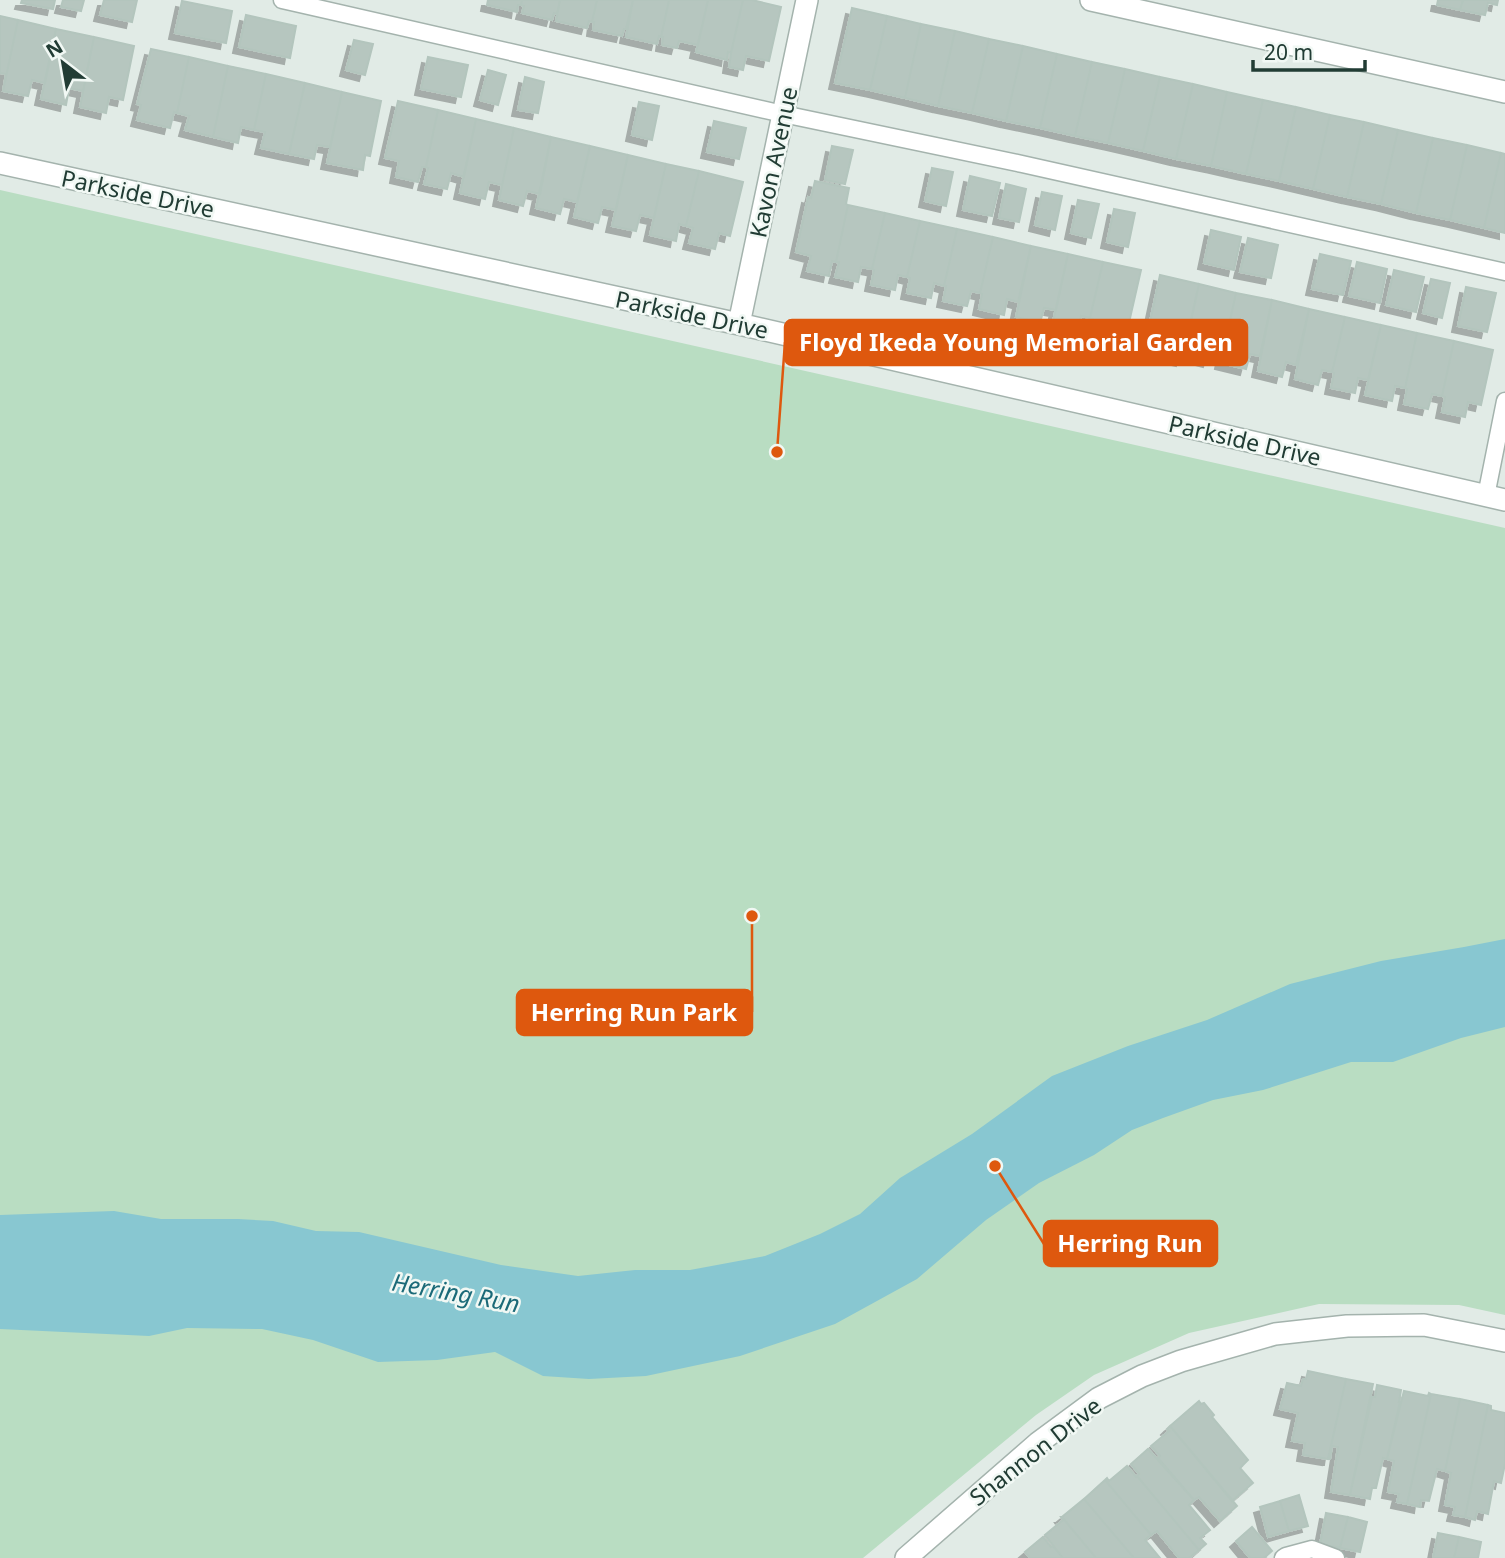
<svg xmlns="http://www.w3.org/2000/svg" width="1505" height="1558" viewBox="0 0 1505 1558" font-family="'Noto Sans',sans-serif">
	<defs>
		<filter id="shadow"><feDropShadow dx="-6" dy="6" stdDeviation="0" flood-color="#0004"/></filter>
	</defs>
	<rect width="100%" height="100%" fill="#e1ebe6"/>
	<path fill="#b9ddc2" d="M0,190L1505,528V1315L1459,1305L1319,1304L1189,1333L1094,1375L1036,1415L863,1558H0Z"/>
	<path fill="#88c7d1" d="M1505,939V1027L1461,1038L1393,1062H1351L1263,1090L1213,1100L1163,1118L1132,1130L1094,1155L1039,1183L986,1220L917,1279L835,1324L740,1356L646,1376L589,1379L543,1376L495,1352L437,1360L378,1362L313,1340L262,1329L187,1328L149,1336L0,1329V1215L114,1211L161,1219H238L273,1221L316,1231L359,1232L501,1265L578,1276L635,1270H690L765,1256L820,1234L860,1214L900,1178L972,1134L1052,1076L1128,1046L1207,1020L1290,984L1381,961L1464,947Z"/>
	<path fill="#b6c6bf" stroke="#b3c5bd" stroke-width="2" filter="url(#shadow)" d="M22,0H55L53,9L21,3Z
		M63,0H84L81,11L61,7Z
		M104,0H137L132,22L100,15Z
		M488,0H522L521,5H518L517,12L487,5Z
		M522,0H560L557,14L554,13L552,20L522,13L524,6L521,5Z
		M560,0H597L592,22L589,21L587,28L556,21Z
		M597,0H633L626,29H624L622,36L593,30L594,22H592Z
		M633,0H669L661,37L659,36L657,44L626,37Z
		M669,0H708L698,45L679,41L677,48L662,45L663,37H661Z
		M708,0H743L731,53L728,52L727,60L696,52Z
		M743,0H752L781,7L769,61L746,56L743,70L729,67L731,53Z
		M1438,0H1463L1460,10L1437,5Z
		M1463,0H1498L1497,5L1488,3L1485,15L1460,10Z
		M182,1L232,11L226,43L175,33Z
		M852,8L887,16L870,90L835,83Z
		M246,15L296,26L290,58L239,47Z
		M0,16L18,20L3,91L6,74L0,73Z
		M887,16L921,24L905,98L870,90Z
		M18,20L56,29L45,83L32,80L28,96L3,91Z
		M921,24L955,31L938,106L905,98Z
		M56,29L94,37L83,91L69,88L66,105L41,99Z
		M955,31L989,39L972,113L938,106Z
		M94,37L134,46L123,100L109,97L106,113L80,107Z
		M989,39L1023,46L1006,121L972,113Z
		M354,40L373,44L365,75L346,70Z
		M1023,46L1057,54L1040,128L1006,121Z
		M151,49L189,57L177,113L174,112L170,128L137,120L141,105L137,104Z
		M1057,54L1092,62L1075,136L1040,128Z
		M189,57L228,66L213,137L185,130L189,116L177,113Z
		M428,57L468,65L461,97L421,89Z
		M1092,62L1125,69L1108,143L1075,136Z
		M228,66L266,74L254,130L241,127L238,143L213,137Z
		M1125,69L1160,77L1143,151L1108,143Z
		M488,70L506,75L498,105L480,100Z
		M266,74L305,83L289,154L261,148L265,132L254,130Z
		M525,77L544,82L538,113L518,110Z
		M1160,77L1193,84L1176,159L1143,151Z
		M305,83L342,92L330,147L317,145L314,159L289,154Z
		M1193,84L1227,92L1211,166L1176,159Z
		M342,92L381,101L370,156L365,155L363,170L327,163Z
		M1227,92L1263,100L1246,174L1211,166Z
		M1263,100L1296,107L1279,181L1246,174Z
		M398,101L438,110L426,167H422L418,182L396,177L399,161L385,158Z
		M639,102L659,106L652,140L632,135Z
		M1296,107L1330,115L1313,189L1279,181Z
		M438,110L476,119L464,177L451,173L447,189L424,184L428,168L426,167Z
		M1330,115L1364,122L1347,197L1313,189Z
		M476,119L514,128L499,200L502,185L489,182L485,199L460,193Z
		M714,121L746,128L739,159L707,152Z
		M1364,122L1398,130L1381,204L1347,197Z
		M514,128L551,137L540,194L527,191L523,206L499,200Z
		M1398,130L1433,138L1416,213L1381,204Z
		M551,137L590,146L577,202L564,199L560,214L536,208Z
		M1433,138L1467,145L1450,220L1416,213Z
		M1467,145L1501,153L1484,228L1450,220Z
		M590,146L628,155L616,210L602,207L598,223L574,217Z
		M832,146L853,150L845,184L825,180Z
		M1501,153L1505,154V233L1484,228Z
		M628,155L666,164L654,218L640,215L636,231L612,226Z
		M666,164L699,171L686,226L679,224L676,241L650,235Z
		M932,168L953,172L946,206L925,201Z
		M699,171L743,182L730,236L719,233L715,249L689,243L693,228L686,226Z
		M970,176L1000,183L992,216L963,210Z
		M815,181L849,188L846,204L848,205L836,262L832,261L829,276L807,271L811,256L796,252L808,197L811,198Z
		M1006,184L1026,189L1019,222L999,218Z
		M1042,192L1062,196L1055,230L1035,225Z
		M1078,200L1099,204L1091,238L1071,233Z
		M848,205L885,213L872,269L861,267L858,282L835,277L839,262H836Z
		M1114,209L1135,213L1128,247L1107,242Z
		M885,213L920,221L907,277L898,275L895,290L871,285L874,270L872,269Z
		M920,221L957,229L944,286L934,283L931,298L907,293L910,278L907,277Z
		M957,229L993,237L980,293L971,291L967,306L943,301L946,286H944Z
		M1211,230L1241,237L1234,270L1204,263Z
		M993,237L1031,246L1018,302L1007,299L1004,315L979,309L982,294L980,293Z
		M1248,238L1278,245L1271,278L1240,272Z
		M1031,246L1068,254L1056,310L1044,308L1040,323L1016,317Z
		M1068,254L1103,262L1090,318L1081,316L1077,331L1052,326Z
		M1320,254L1351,261L1343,295L1312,289Z
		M1103,262L1141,270L1128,327L1118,324L1115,339L1090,334L1093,319L1090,318Z
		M1357,262L1387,269L1380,303L1349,296Z
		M1394,270L1424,277L1416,312L1386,305Z
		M1160,275L1199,284L1182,360L1151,353L1154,332L1148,331Z
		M1431,279L1450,283L1442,318L1423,313Z
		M1199,284L1236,293L1224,348L1213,345L1209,361L1186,355L1190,340H1187Z
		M1466,287L1496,293L1487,332L1458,326Z
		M1236,293L1272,300L1260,356L1250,354L1246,369L1221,363Z
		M1272,300L1309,309L1296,365L1286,362L1282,377L1258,371Z
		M1309,309L1345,317L1332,372L1322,370L1318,385L1295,379Z
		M1345,317L1381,325L1368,380L1358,378L1355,393L1331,388L1334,373L1332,372Z
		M1381,325L1417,333L1405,388L1395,386L1392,401L1365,395Z
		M1417,333L1454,341L1442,396L1432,394L1428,409L1404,404L1407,389L1405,388Z
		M1454,341L1493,350L1481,405L1468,402L1465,417L1442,412L1445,397L1442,396Z
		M1308,1371L1346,1379L1328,1459L1303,1455L1305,1443L1292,1441L1298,1413L1280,1409L1287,1383L1301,1386L1303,1379H1306Z
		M1346,1379L1373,1384L1350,1495L1331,1492L1338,1447L1332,1446L1330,1459H1328Z
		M1377,1385L1401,1390L1399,1402H1400L1387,1459L1383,1458L1376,1488H1372L1370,1499L1350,1495L1372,1397H1375Z
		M1404,1391L1428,1396L1429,1393L1431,1394L1407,1504L1397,1502L1399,1494L1388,1492L1394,1461L1387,1459Z
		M1431,1394L1460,1399L1445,1471L1437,1469L1429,1501L1421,1500L1420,1507L1407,1504Z
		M1460,1399L1488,1405L1465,1517L1453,1515L1455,1507L1445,1505L1451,1473L1445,1471Z
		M1199,1401L1201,1404L1204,1403L1214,1415L1212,1417L1248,1460L1240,1468L1253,1483L1232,1501L1170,1426Z
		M1488,1405L1491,1406V1410L1505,1413V1464L1501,1483L1494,1481L1488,1514L1477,1511L1475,1520L1465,1517Z
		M1170,1426L1237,1506L1220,1521L1199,1497L1194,1500L1158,1458L1160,1456L1151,1446L1169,1431L1167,1429Z
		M1148,1449L1194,1500L1189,1505L1210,1530L1200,1538L1206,1544L1199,1550L1137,1476L1139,1474L1131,1464Z
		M1127,1466L1136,1477L1137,1476L1199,1550L1189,1558H1179L1157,1531L1151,1535L1105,1480L1107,1478L1109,1481Z
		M1105,1480L1151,1535L1145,1540L1160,1558H1134L1084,1499Z
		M1299,1495L1308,1526L1289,1531L1280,1501Z
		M1084,1499L1134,1558H1096L1062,1517Z
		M1280,1501L1289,1531L1268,1537L1260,1507Z
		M1326,1513L1348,1517L1340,1548L1320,1544Z
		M1061,1517H1062L1096,1558H1063L1045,1535L1063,1520Z
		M1348,1517L1367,1522L1360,1552L1340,1548Z
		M1252,1527L1272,1551L1264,1558H1250L1236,1541Z
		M1438,1533L1459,1537L1454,1558H1433Z
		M1043,1537L1051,1547L1053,1546L1063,1558H1030L1025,1552Z
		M1459,1537L1481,1542L1478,1558H1454Z"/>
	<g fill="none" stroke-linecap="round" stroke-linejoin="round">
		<defs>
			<path id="lane" d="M282,0L783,114L1022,164L1505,272
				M1486,496L1505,401
				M1283,1558L1286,1556L1312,1549L1336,1558"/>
			<path id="street" d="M1091,0L1505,92
				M0,163L739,324L1505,500
				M739,324L807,0
				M906,1558L1038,1443L1099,1398L1142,1376L1181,1361L1275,1334L1347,1326L1424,1325L1505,1341"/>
		</defs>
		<use href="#lane" stroke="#a4b3ad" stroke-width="19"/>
		<use href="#street" stroke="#a4b3ad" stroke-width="24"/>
		<use href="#lane" stroke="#fff" stroke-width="16"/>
		<use href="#street" stroke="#fff" stroke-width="21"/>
	</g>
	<g text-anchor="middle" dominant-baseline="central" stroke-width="5" stroke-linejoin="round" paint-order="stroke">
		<g font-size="23" fill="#213c34" stroke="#f1f8f4">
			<text transform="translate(773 162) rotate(-78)">Kavon Avenue</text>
			<text transform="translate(138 193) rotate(12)">Parkside Drive</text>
			<text transform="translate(692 314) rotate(12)">Parkside Drive</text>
			<text transform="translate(1245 440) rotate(13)">Parkside Drive</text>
			<text transform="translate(1035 1451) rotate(-38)">Shannon Drive</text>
		</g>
		<g font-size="24" font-style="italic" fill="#1b6a78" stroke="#f1f8f4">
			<text transform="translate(456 1292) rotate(10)">Herring Run</text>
		</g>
	</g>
	<path fill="none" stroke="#de580e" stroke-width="2.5" d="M777 452L785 342M752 916L752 1012M995 1166L1044 1244"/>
	<g fill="#de580e" stroke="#f1f8f4" stroke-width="2.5">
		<circle cx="777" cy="452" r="7"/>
		<circle cx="752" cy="916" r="7"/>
		<circle cx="995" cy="1166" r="7"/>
	</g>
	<g fill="#de580e" stroke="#de580e" stroke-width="2.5">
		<rect x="785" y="320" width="462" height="45" rx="7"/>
		<rect x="517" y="990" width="235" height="45" rx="7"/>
		<rect x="1044" y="1221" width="173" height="45" rx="7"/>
	</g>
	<g font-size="24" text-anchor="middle" font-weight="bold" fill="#fff">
		<text x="1016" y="351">Floyd Ikeda Young Memorial Garden</text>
		<text x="634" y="1021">Herring Run Park</text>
		<text x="1130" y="1252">Herring Run</text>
	</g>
	<g transform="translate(63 63) rotate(329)" stroke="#f1f8f4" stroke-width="5" paint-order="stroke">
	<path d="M0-5L12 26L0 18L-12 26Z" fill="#213c34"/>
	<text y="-10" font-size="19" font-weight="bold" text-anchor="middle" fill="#213c34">N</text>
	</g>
	<path d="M1253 60v10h112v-10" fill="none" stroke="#213c34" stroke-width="3.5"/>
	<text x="1264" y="60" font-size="21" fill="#213c34" stroke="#f1f8f4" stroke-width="5" paint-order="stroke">20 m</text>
</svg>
